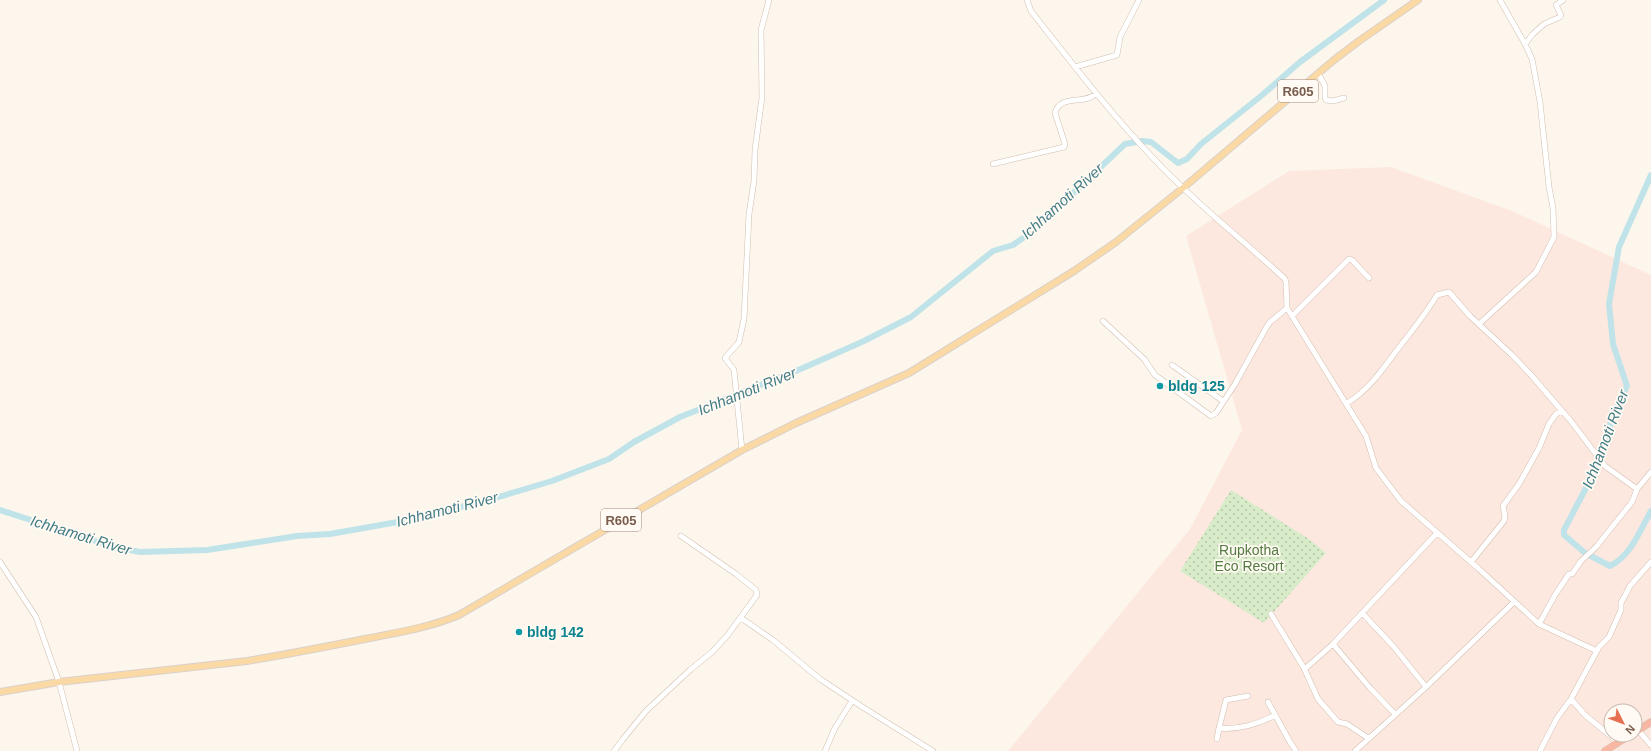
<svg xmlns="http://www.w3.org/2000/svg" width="1651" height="751" viewBox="0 0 1651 751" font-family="Arial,sans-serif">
	<defs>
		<pattern id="park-dots" width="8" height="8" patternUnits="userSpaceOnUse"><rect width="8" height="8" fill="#d8ecc9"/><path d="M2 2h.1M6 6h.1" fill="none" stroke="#b4c2a5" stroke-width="1.8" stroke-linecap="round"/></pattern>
	</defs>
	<rect width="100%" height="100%" fill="#fdf6ec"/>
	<path fill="#fde8e0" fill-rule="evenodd" d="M1391,167L1512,211L1651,275V751H1008L1190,529L1242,430L1186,236L1289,171ZM1611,711H1635V735H1611Z"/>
	<path fill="url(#park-dots)" d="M1231,490L1309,539L1326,553L1264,623L1180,571Z"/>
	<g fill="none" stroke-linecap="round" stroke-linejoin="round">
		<path stroke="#bfe3e8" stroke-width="6" d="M1651,175L1619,247L1609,304L1613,344L1627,386L1611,419L1608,441L1597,467L1564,530V535L1585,553L1610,566C1631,556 1640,530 1651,511
			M0,510L114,547L140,552L207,550L297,536L330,534L409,520L485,501L552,481L609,459L634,442L680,417L803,368L864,341L911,317L993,251L1013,245L1033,231L1125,144L1142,141L1151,142L1178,163L1187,159L1201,144L1261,96L1300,62L1384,0"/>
		<defs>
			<path id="minor" d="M1027,0L1031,11C1071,62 1110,113 1155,160C1195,203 1242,239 1285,279L1286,282L1287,308L1366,436L1376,468L1401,501L1479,569L1539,624L1597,651
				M1500,0L1525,44L1533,34L1544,24L1560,17L1561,15L1556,5L1563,0
				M1075,67L1117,55L1120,37L1139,0
				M1318,73L1325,86V98L1326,100L1333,101L1344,98
				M993,164L1064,147L1065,144L1055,113C1060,94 1084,105 1096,94
				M1292,316L1349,259L1352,260L1369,278
				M1103,321L1144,359L1155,375L1211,416L1216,413L1235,384L1266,328L1270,322L1287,308
				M1479,324L1536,272L1554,237L1553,208L1549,187L1540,102L1532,59L1525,44
				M1172,365L1223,401
				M1347,403C1368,391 1383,369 1397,350C1412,331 1425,315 1437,295L1449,292L1470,316L1512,355L1532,376L1562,411
				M742,450L734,370L725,358L739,342L744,319L749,214L754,181L755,150L762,97L761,30L769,0
				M0,562L36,617L59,682L77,751
				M1471,562L1504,521L1505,517L1503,506L1519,484L1539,448L1549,424L1556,414L1562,411L1570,420L1605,466L1637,489
				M1271,614L1304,668L1307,667L1333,644L1437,533
				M1363,614L1394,647L1426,687
				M741,618L773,640L820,679L864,708L933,751
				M1539,624L1555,595L1569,574H1572L1581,561L1596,547L1632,502L1637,489L1651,472
				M1333,644L1370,688L1395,714
				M1304,668L1318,699L1338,722L1347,724L1368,738
				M1571,699L1585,715L1618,742
				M1268,702L1290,742L1296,751
				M1219,728L1226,700L1248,696
				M1638,730L1651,745
				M1217,739L1219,728C1238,730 1259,724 1275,715
				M614,751L623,739L646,711L690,670L712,652L727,636L757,595L756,590L736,574L681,536
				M825,751L835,728L852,701
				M1355,751L1426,687L1514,602
				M1540,751L1557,718L1571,699L1599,647L1609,637L1621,610V603L1630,586L1651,562"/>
			<path id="major" d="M0,692L59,682L247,661C289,654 329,646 370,638C400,632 431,627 459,615L742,450L796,423L909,373L1074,271L1116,242L1183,188L1334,60L1359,41L1418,0"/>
			<path id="highway" d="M1635,732L1651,722
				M1605,751L1630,735"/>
		</defs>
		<use href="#minor" stroke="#d1beb0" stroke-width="6"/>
		<use href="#major" stroke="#dad1cd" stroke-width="8"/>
		<use href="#highway" stroke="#dad1cd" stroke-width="8"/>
		<use href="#minor" stroke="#fff" stroke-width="5"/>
		<use href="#major" stroke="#fbd9a5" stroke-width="6"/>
		<use href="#highway" stroke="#f7b7a3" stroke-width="7"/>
	</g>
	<g fill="#0f9aa8" stroke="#fffaf3" stroke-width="1.5">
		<circle cx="1160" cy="386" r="4"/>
		<circle cx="519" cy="632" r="4"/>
	</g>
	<g text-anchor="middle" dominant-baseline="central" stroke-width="3.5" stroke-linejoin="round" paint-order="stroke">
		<g fill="#fffaf3" stroke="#a28b7f" stroke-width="1">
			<rect x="1278" y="80" width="40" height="22" rx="3"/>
			<rect x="601" y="509" width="40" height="22" rx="3"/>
		</g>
		<g font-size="13" font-weight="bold" fill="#7a5c4d">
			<text x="1298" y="91">R605</text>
			<text x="621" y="520">R605</text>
		</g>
		<g font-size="14" font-weight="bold" fill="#0d838f" stroke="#fffaf3" text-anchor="start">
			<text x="1168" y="386">bldg 125</text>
			<text x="527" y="632">bldg 142</text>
		</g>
		<g font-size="14" fill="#537a41" stroke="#fffaf3">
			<text x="1249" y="550">Rupkotha<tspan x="1249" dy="16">Eco Resort</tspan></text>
		</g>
		<g font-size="15" font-style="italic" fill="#437c86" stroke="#fffaf3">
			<text transform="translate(1062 201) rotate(-42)">Ichhamoti River</text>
			<text transform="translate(747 391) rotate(-22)">Ichhamoti River</text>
			<text transform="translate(1605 439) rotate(-69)">Ichhamoti River</text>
			<text transform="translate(447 509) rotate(-14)">Ichhamoti River</text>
			<text transform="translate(81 535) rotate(17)">Ichhamoti River</text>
		</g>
	</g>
	<g transform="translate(1623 723) rotate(132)"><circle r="19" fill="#fffaf3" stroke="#cabbb1"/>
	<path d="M0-3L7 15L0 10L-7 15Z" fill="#e76f51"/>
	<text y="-6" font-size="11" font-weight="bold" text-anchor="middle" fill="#7a5c4d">N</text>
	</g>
</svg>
